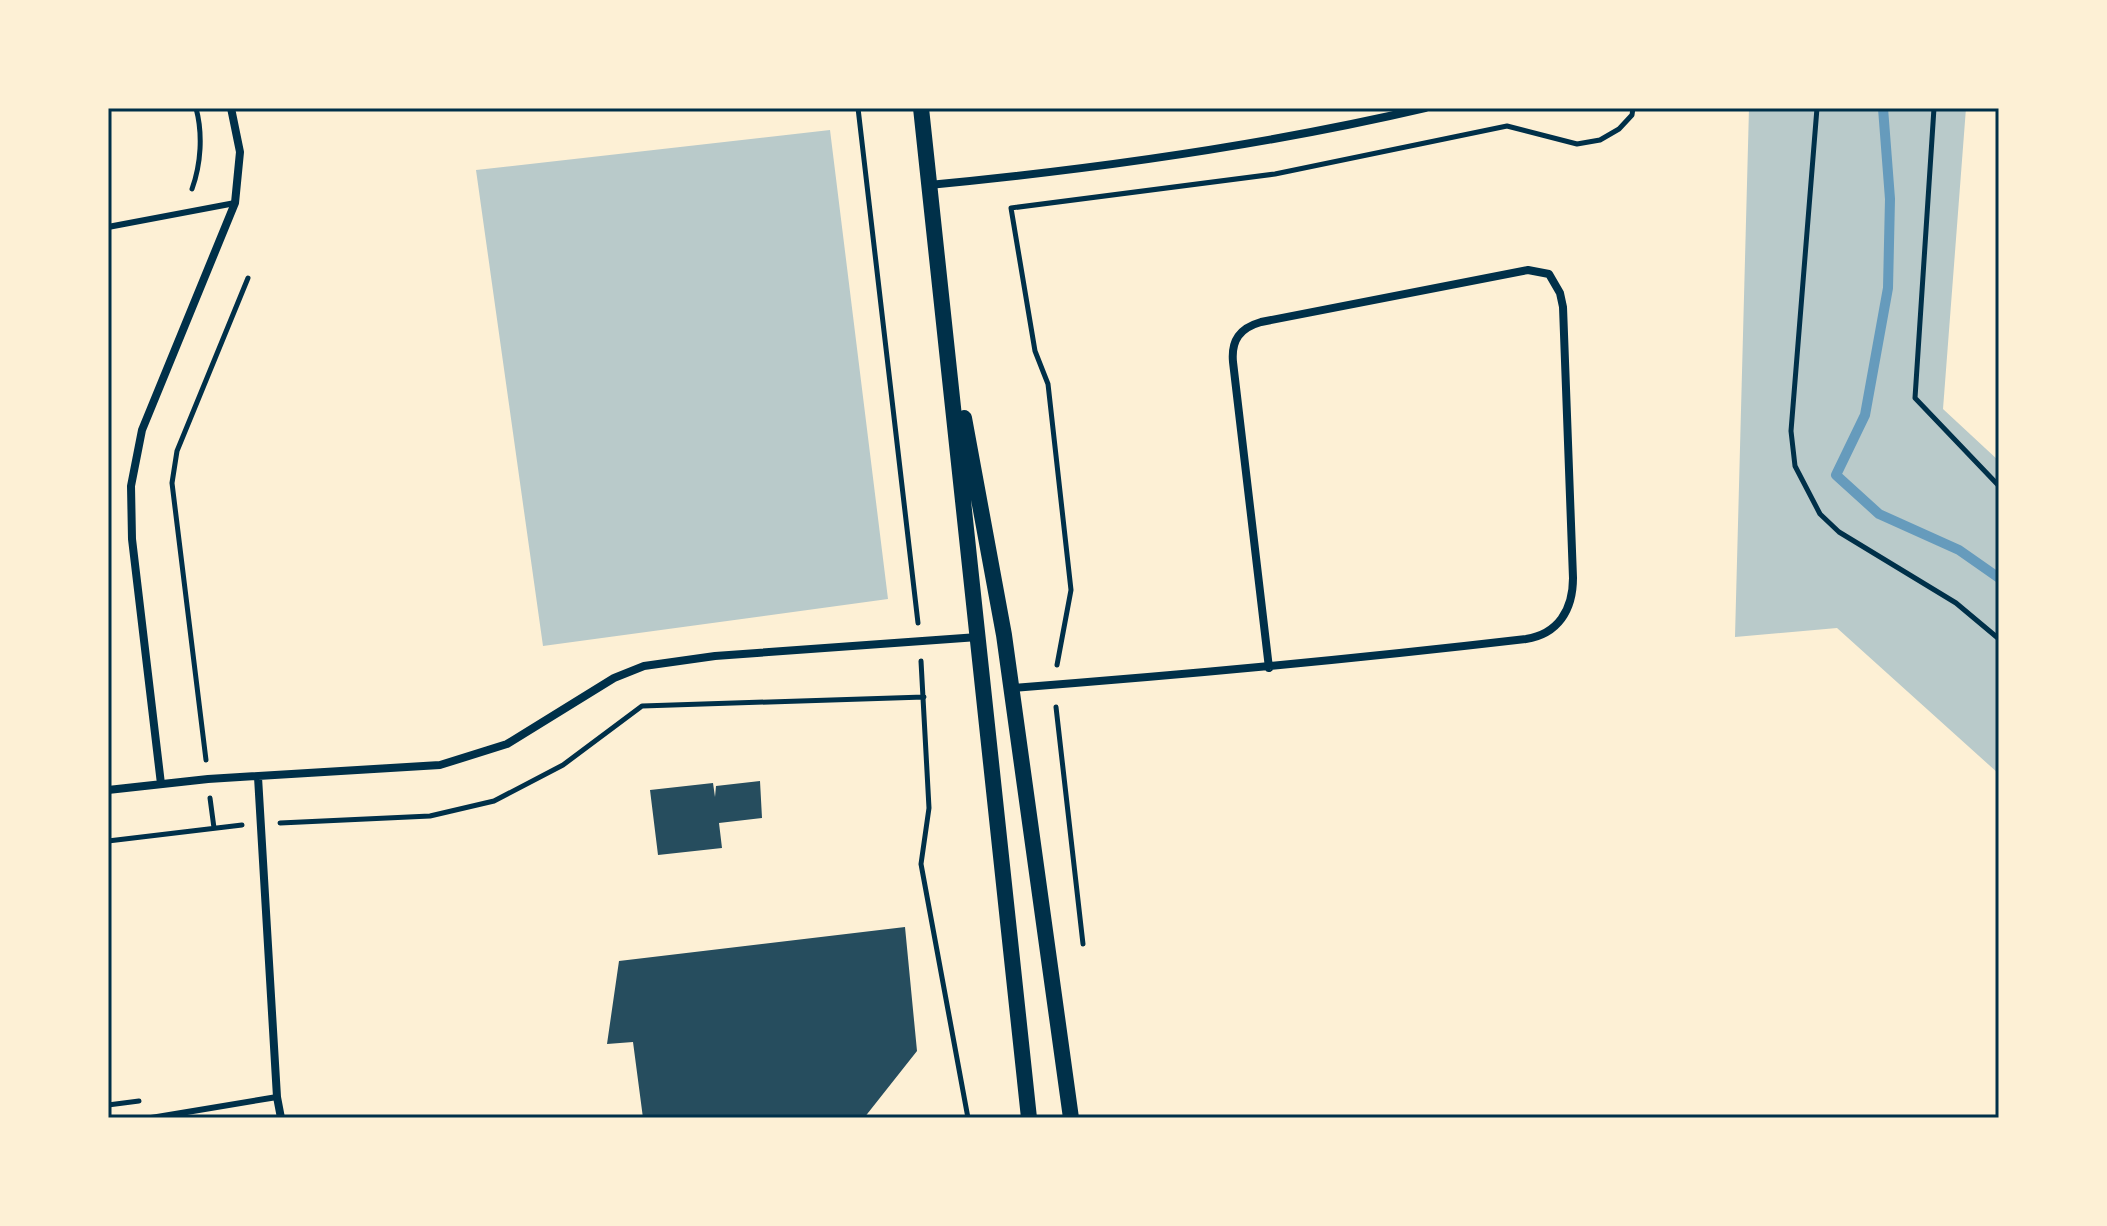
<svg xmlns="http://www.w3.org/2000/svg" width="2107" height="1226" viewBox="0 0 2107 1226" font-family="'DejaVu Sans',sans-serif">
	<rect width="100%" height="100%" fill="#fdf0d5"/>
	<path fill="#b9caca" d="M1749,108H1966L1943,409L1999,461V774L1837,628L1735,637Z
		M830,130L888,599L543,646L476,170Z"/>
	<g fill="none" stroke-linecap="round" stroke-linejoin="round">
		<path stroke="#669bbc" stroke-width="10" d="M1883,108L1890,199L1888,288L1865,415L1836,475L1879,514L1959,550L1999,578"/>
	</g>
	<path fill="#264d5e" d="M760,781L762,818L719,823L722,848L658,855L650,790L713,783L715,797L716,786Z
		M905,927L917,1051L864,1118H643L633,1042L607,1044L619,961Z"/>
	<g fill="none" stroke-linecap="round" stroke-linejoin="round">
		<path stroke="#003049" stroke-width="5" d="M858,108L918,623
			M1817,108L1791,431L1795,466L1820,514L1839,532L1956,603L1999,639
			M1934,108L1915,398L1999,486
			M192,189C201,164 203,134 196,108
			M921,661L929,808L921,864L968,1118
			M1057,665L1071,590L1048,384L1035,351L1011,208L1275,174L1507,126L1577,144L1600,140L1619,129L1632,115L1633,108
			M1056,707L1083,944
			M206,760L172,483L177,451L248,278
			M210,798L214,828
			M280,823L430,816L494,801L563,765L642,706L924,697
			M108,841L242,825
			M108,1105L139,1101"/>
		<path stroke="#003049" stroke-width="6" d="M108,227L235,203
			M151,1118L277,1097"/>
		<path stroke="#003049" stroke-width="8" d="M929,185C1096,169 1262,146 1425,108
			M1012,688C1184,675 1354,659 1526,639C1558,634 1573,610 1573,578L1563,307L1560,293L1549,274L1528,270L1261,322C1240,328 1231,340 1233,362L1269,668
			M258,777L277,1097L281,1118
			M161,784L132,539L131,486L142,430L235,203L240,152L231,108
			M108,790L208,779L440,765L507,744L614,678L644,666L715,656L978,637"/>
		<path stroke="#003049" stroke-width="16" d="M921,108L1029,1118
			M964,418L1004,635L1071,1118"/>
	</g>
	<rect width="2107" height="1226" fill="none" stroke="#fdf0d5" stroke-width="220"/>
	<rect x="110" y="110" width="1887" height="1006" fill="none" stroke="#003049" stroke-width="3"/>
</svg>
